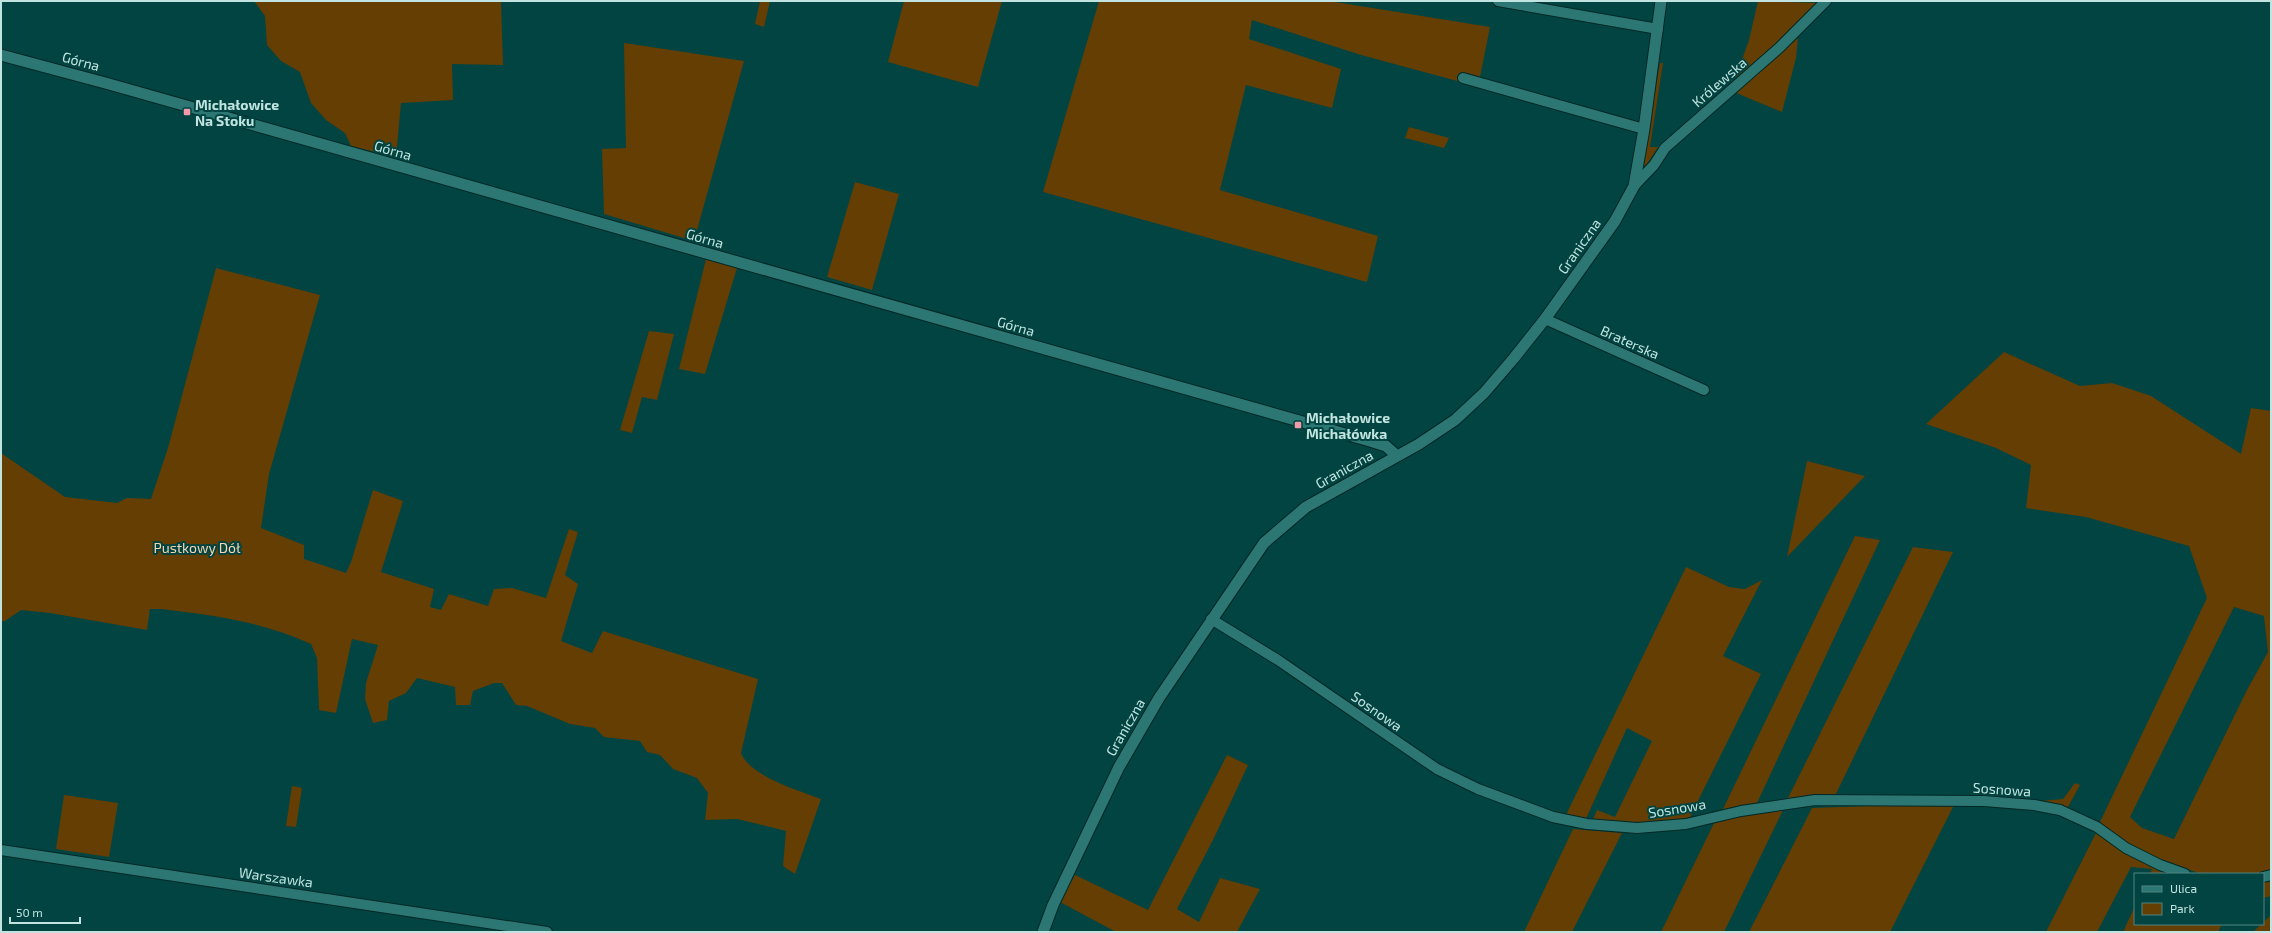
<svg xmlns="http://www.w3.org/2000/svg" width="2272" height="933" viewBox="0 0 2272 933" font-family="'Exo 2',sans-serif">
	<rect width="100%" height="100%" fill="#024441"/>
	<path fill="#643e03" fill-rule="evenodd" d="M254,1H501L503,65L452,64L453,100L401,103L396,157L351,146L345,133L326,120L311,103L300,72L281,61L267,45L265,16Z
		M760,1H770L764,27L755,24Z
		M904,1H1002L978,87L888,62Z
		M1099,1H1329L1490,27L1480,77L1464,73L1461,82L1361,55L1252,20L1249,39L1341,69L1332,108L1246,85L1220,190L1378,236L1367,282L1043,192Z
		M1758,1L1820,3L1758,60L1735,79L1749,40Z
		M1798,38L1796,58L1782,112L1734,92Z
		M624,43L744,61L694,241L604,214L602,149L626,148Z
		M1660,63H1663L1650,147H1658L1645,167L1642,168Z
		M1409,127L1449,138L1444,148L1405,138Z
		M855,182L899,194L872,290L827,277Z
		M706,259L737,268L705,374L679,369Z
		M216,268L320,295L269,474L261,528L304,545V559L346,573L351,562L373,490L403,501L381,572L434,589L430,607L441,610L449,594L488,606L494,589L512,588L546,598L569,529L578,532L565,575L578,584L561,641L592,653L603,631L758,679L741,753C751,777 798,790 821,799L795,874L783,866L786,831L737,819L705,820L708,793L697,778L673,769L660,755L647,752L640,741L604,737L595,728L570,724L527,706L516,705L502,683H494L473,691L470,705H456L455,687L417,678L406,693L389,701L387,720L373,723L365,699L366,683L378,645L352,639L336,713L319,710L317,658L311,644C263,622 213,615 161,609H150L147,630L50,613L21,610L5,621H1V453L65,497L117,503L127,498L151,499L168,448Z
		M649,331L674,334L657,400L642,397L632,433L620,430Z
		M2004,352L2080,386L2112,383L2151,396L2241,454L2251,408L2271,411V871L2257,874H2201L2131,848L2098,826L2030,802L2063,799L2075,783L2080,785L2068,807L2099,824L2207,598L2189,546L2086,517L2026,508L2031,465L1996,448L1926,424ZM2234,607L2264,616L2268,652L2247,690L2174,839L2142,828L2130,817Z
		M1807,461L1865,476L1787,557Z
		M1855,536L1880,540L1757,803L1722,811Z
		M1913,547L1953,552L1834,798H1788Z
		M1686,567L1729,587L1745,589L1762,580L1723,656L1761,674L1690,817L1670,823L1592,822L1597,810L1615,817L1652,741L1627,728L1585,821L1565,817Z
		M1227,755L1248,765L1214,838L1177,909L1199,922L1220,878L1260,889L1237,932H1116L1060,902L1075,875L1148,910Z
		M292,786L302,788L296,827L286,826Z
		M64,795L118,803L109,857L56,849Z
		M1955,803L1890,932H1749L1812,808Z
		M1784,808L1724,932H1661L1716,819Z
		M1573,829L1622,833L1572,932H1524Z
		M2097,831L2178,874H2150L2152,869L2131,867L2097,932H2046Z
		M2271,878V896L2263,898V879Z
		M2135,906V924H2222L2218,932H2123Z
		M2271,915V932H2253Z"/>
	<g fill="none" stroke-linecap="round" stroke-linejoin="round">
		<defs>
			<path id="minor" d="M1498,1L1658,29
				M1463,78L1644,129
				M1634,186L1654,165L1665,148L1779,48L1826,1
				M1545,319L1704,390
				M1211,619L1278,660L1437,769L1478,789L1553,817L1587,824L1637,828L1686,824L1741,811L1815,800L1984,801L2034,805L2060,810L2097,827L2126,848L2160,865L2185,874
				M1,850L547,932
				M2263,877L2271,875"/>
			<path id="tertiary" d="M1,55L109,84L1370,441L1386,446L1397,456
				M1043,932L1053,905L1119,767L1159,698L1264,543L1306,507L1419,444L1455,420L1484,393L1514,358L1545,319L1615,221L1634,186L1644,129L1661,1"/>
		</defs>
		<use href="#minor" stroke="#002826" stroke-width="12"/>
		<use href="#tertiary" stroke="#002826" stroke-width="13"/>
		<use href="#minor" stroke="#2c7773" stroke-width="10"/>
		<use href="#tertiary" stroke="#2c7773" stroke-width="11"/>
	</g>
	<g fill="#f39aa7" stroke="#024441" stroke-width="1.5">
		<rect x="183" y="108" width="8" height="8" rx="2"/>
		<rect x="1294" y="421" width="8" height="8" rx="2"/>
	</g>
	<g text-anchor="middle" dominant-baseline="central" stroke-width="4" stroke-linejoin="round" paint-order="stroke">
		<g font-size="14" fill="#c1e4e1" stroke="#024441">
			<text transform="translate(81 61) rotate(15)">Górna</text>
			<text transform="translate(1719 82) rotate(-41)">Królewska</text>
			<text transform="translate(393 150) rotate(16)">Górna</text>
			<text transform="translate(705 238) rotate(16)">Górna</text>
			<text transform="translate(1579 246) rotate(-55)">Graniczna</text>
			<text transform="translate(1016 326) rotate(16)">Górna</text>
			<text transform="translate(1630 342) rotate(24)">Braterska</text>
			<text transform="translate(1344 469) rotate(-29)">Graniczna</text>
			<text transform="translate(1377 711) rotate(35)">Sosnowa</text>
			<text transform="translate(1125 727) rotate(-60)">Graniczna</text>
			<text transform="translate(2002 789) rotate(4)">Sosnowa</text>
			<text transform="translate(1677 808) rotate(-9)">Sosnowa</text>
			<text transform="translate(276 877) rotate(8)">Warszawka</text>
		</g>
		<g font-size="14" font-weight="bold" fill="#c1e4e1" stroke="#024441" text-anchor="start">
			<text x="195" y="104">Michałowice<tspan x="195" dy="16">Na Stoku</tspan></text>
			<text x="1306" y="417">Michałowice<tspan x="1306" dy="16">Michałówka</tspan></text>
		</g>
		<g font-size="14" fill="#f7d6b1" stroke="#024441">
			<text x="197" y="547">Pustkowy Dół</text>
		</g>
	</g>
	<rect width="2272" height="933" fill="none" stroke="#c1e4e1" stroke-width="4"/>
	<rect x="2134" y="873" width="130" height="52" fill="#024441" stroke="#4e8481"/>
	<rect x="2142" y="886" width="20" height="6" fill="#2c7773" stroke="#4e8481"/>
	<text x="2170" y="893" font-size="12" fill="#c1e4e1">Ulica</text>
	<rect x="2142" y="903" width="20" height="12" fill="#643e03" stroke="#4e8481"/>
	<text x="2170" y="913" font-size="12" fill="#c1e4e1">Park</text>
	<path d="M10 917v6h70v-6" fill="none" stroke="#c1e4e1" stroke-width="2"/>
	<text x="16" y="917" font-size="12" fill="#c1e4e1" stroke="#024441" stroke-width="3" paint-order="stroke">50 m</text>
</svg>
